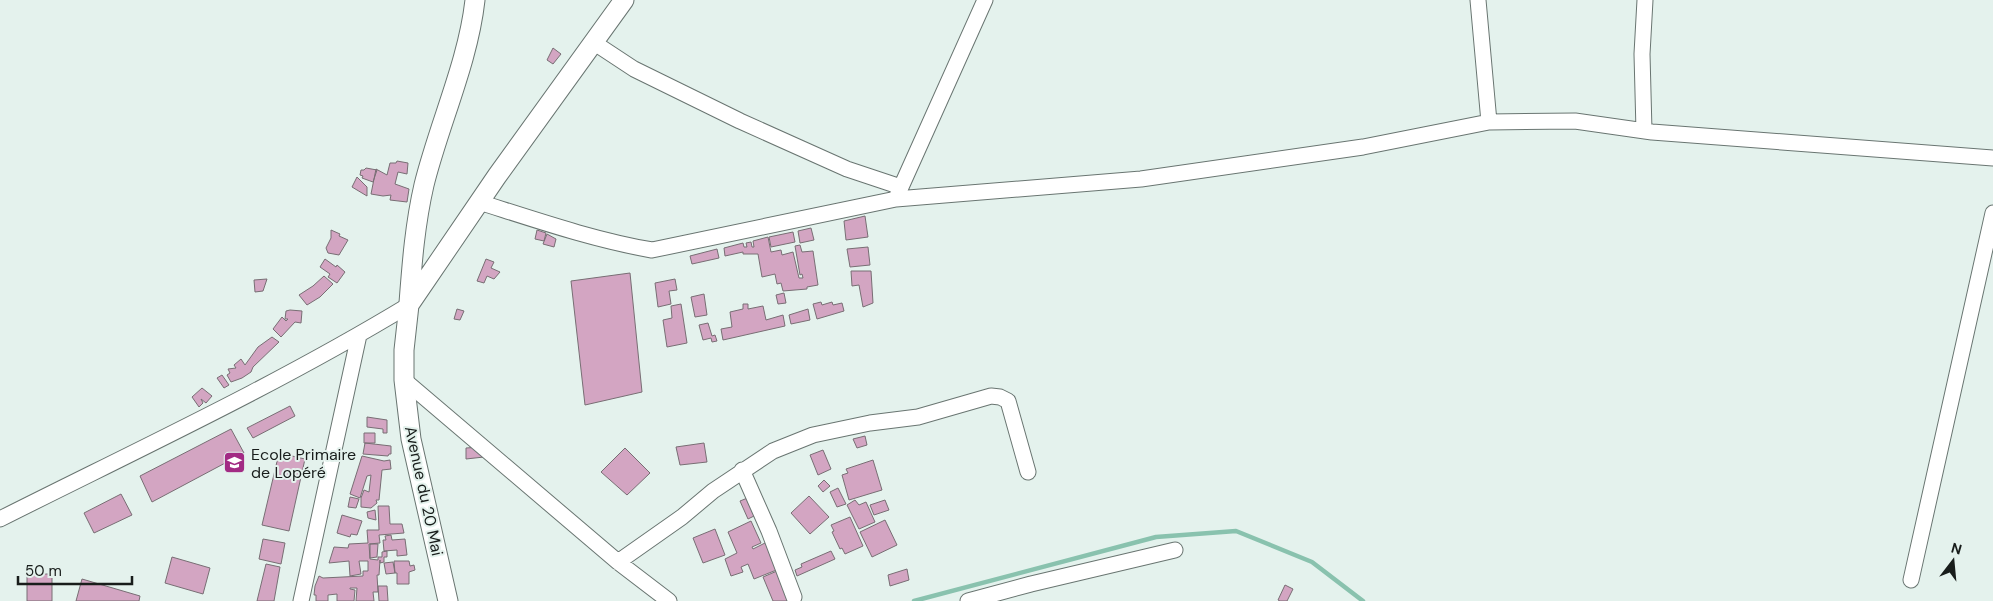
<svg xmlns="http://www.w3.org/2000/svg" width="1993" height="601" viewBox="0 0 1993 601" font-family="'DM Sans',sans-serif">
	<rect width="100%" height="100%" fill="#e4f2ed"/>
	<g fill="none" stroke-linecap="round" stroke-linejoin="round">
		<path stroke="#89c2ae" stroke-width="4.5" d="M914,601L1156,537L1236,531L1312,562L1363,601"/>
	</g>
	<path fill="#d3a5c2" stroke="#786e74" d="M553,48L561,54L553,64L547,60Z
		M397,161L408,163L407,174L398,172L395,184L409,189L407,202L390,200L391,195L383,196L371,194L376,169L387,175L390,163H396Z
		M366,168L377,170L373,182L362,178L363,176L360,175L361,170H364Z
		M357,177L367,187V196L352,187Z
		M865,216L868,237L846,240L844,221Z
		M811,228L814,240L800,243L798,231Z
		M331,230L340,234L339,236L348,240L339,255L328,253L326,248L331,238Z
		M537,230L546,233L544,241L535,239Z
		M793,232L795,242L771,247L769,237Z
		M547,234L556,239L554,247L543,244Z
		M768,237L771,252L781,250L782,255L793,252L799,278H803L802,274L800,275L795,246L800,245L802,252L813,251L818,285L807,287V289L783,291L781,283L777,284L775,274L762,277L758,254H743V252L725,256L724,248L743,243L744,247H747L746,243L751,242L752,247H754L753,241Z
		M868,247L870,265L850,267L847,249Z
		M717,249L719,258L692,264L690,256Z
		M325,259L336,267L337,265L345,272L337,283L328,277L330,274L320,267Z
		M486,259L494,262L491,268L500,272L494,279L487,276L484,283L477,281Z
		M851,271H871L873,303L863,307L859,285L852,286Z
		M630,273L642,392L585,405L571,281Z
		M324,276L333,284L320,297L307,305L299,295L313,286Z
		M267,279L263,291L255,292L254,280Z
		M675,279L677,290L669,291L671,304L658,307L655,283Z
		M784,293L786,303L778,304L776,295Z
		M704,294L707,315L695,317L691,297Z
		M821,302L822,305L832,302L833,305L842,303L844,311L817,319L813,304Z
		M681,304L687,343L667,347L663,320L672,318L671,306Z
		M743,304H748V309L763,306L766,320L783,315L785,326L723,340L721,329L732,327L730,312L743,309Z
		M457,309L464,311L460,320L454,319Z
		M808,309L810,320L791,324L789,315Z
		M290,310L302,311L301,323L295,322L281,337L273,329L282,317L286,321L288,319H285L286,311Z
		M708,323L712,336L715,335L717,341L712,342L711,338L703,340L699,325Z
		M272,337L279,342L253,367L251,372L242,378L231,382L227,375L230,373L228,369L236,368L234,365L241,359L245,365L258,347Z
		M222,375L229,385L224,388L217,378Z
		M202,388L212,396L206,403L201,399L203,403L199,407L192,397Z
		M290,406L295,416L253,438L247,428Z
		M367,417L387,420V433H383V429L367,427Z
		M231,429L244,453L152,502L140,476Z
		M364,433H375V443H364Z
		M865,436L867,445L857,448L853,439Z
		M365,443L391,446V454H389L388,456L363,454Z
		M704,443L707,462L680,465L676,447Z
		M481,447L484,457L466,459V448Z
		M625,448L650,473L627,495L601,472Z
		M823,450L831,469L818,475L810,455Z
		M279,453L305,459L289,531L262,525Z
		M362,456L384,461L390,460L391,469L382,470L379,500H376L377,503L371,508L361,507V498L364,490L369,492L371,475L367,476L360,498L350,494Z
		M873,460L882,490L849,500L842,475L848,473L846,469Z
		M824,480L830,486L823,492L818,486Z
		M838,488L846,504L837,507L830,492Z
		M121,494L132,515L94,533L84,513Z
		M809,496L829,517L810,534L791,513Z
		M350,497L359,499L356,508L348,507Z
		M750,497L758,514L748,519L740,501Z
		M855,500L859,505L866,502L875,522L859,529L847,505Z
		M885,500L889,510L874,515L870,505Z
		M378,506H389L390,524H402L404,533L379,535L380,543L369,544L370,559L378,560V557H382V552L387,551V557H384V562L380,563V560L379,575H377L378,592H373L374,601H356L357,588H350V589L355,590L354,601H337V594L328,595V601H316V595H314L315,586L319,576L323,578L363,576V571H368V561H359L361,574L350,576L349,561L329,563L334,547L348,548L349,544L368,543L367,530H379Z
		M375,510L376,520L368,518L367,512Z
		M342,515L362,521L357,535L351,534L350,537L337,533Z
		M850,517L863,546L845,554L842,548L840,549L832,532L834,531L831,525Z
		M885,520L897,545L872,557L860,532Z
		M751,521L761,543L752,547L753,549L767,542L779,569L754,579L748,564L741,567L743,572L731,576L725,559L737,553L728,532Z
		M715,529L725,555L703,563L693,538Z
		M391,535L392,540L405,539L407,555L397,556V550L384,551L383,540H386L385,536Z
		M263,539L285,543L281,564L259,559Z
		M370,544H378L377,557L370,558Z
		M831,551L835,559L797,576L795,570L802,567L801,564Z
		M172,557L210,568L203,594L165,583Z
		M394,561H409L410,566L414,565L415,570L409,572V584H397V573H395Z
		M393,562L395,573L386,574L384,563Z
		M266,564L280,567L274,601H257Z
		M907,569L909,580L890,586L888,575Z
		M777,571L789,601H773L763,577Z
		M27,574H52V601H27Z
		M82,579L140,596L139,601H76Z
		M1285,585L1293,589L1287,601H1280L1278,600Z
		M378,586H387L388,601H379Z"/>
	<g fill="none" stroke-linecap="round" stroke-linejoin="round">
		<defs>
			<path id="minor" d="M1478,0L1489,122
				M593,42L634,69L740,121L847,169L901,187
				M1644,131L1642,54L1645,0
				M897,196L985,0
				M479,202C536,220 594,240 652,250L896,199L1141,179L1363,147L1489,122L1575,121L1652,132L1993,158
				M404,380L618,562L669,601
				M742,470L769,531L794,597
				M0,519C137,450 277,385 409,305
				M618,562L682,517L713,491L773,451L813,435L870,423L918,417L991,396L1000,397L1008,401L1028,472
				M1911,580L1993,213
				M301,601L359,335
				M968,601L1031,584L1175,550"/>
			<path id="tertiary" d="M409,303C412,263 415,224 424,185C439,124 468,63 475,0
				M448,601L411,439L404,380V350L409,305L497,176L624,0"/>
		</defs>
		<use href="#minor" stroke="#697571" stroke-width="17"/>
		<use href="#tertiary" stroke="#697571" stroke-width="21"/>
		<use href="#minor" stroke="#fff" stroke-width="15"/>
		<use href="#tertiary" stroke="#fff" stroke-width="19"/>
	</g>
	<defs>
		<symbol id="school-square" viewBox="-11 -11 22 22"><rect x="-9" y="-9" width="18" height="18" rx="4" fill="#a22b84" stroke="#e4f2ed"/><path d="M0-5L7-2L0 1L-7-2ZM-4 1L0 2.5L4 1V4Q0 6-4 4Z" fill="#fff"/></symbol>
	</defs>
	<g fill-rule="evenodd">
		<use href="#school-square" x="222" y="450" width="25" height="25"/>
	</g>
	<g text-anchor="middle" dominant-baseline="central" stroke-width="4" stroke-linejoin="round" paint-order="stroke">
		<g font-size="16" fill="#181d1b" stroke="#e4f2ed" text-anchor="start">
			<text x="251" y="454">Ecole Primaire<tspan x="251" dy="18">de Lopéré</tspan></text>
		</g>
		<g font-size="16" fill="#181d1b" stroke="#e4f2ed">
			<text transform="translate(424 491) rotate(78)">Avenue du 20 Mai</text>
		</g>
	</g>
	<g transform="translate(1953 561) rotate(16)" stroke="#e4f2ed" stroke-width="4" paint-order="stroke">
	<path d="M0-4L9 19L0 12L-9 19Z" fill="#181d1b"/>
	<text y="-8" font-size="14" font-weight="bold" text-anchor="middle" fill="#181d1b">N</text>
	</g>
	<path d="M18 576v8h114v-8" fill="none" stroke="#181d1b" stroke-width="2.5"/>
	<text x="25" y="576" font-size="15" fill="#181d1b" stroke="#e4f2ed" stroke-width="4" paint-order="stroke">50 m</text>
</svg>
